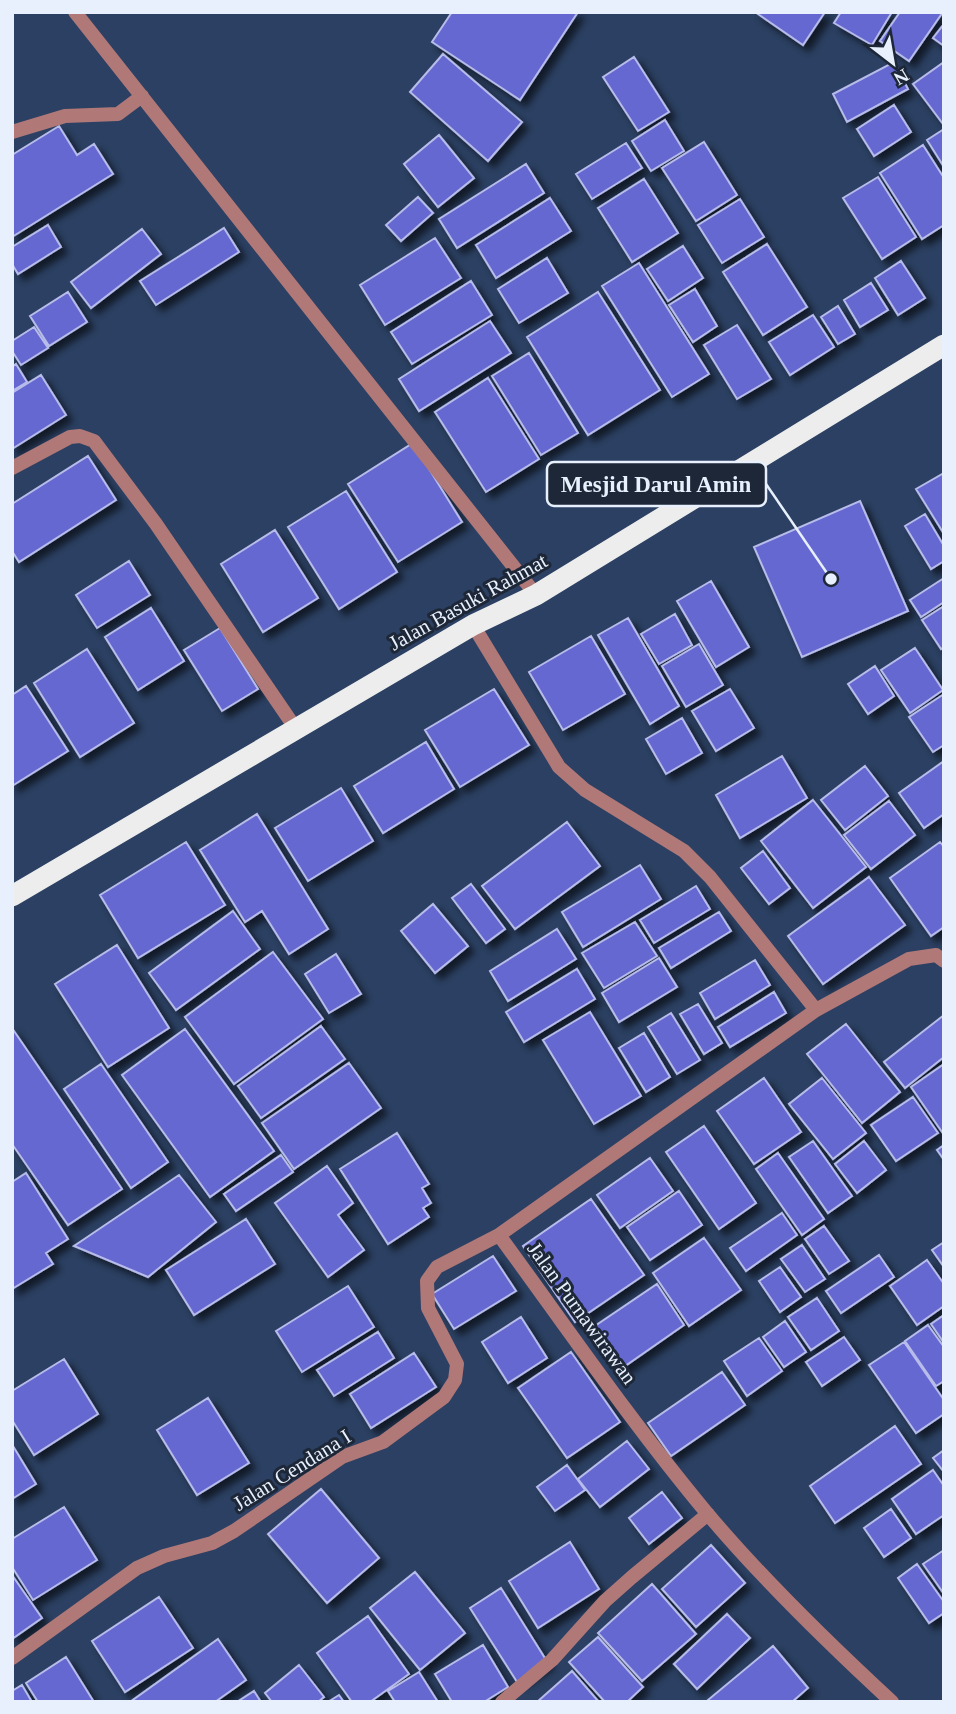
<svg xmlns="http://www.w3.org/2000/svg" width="956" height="1714" viewBox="0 0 956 1714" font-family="'Times New Roman',serif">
	<defs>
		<filter id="shadow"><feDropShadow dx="6" dy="6" stdDeviation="3.5" flood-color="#0009"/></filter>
	</defs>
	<rect width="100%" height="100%" fill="#2b4062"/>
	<path fill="#6567d1" stroke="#b7bcea" stroke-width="2" filter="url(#shadow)" d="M452,12H578L520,100L432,42Z
		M755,12H825L803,45Z
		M841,12H892L872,45L834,23Z
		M900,12H943L909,61L880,41Z
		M944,24V46L933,38Z
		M443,54L522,122L488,161L410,92Z
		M634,57L669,112L638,131L603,77Z
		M894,62L908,89L847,122L833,94Z
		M944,62V124H943L913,84Z
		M894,105L911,132L874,156L857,129Z
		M665,120L684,151L651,171L632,141Z
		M59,126L77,155L94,144L113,174L12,237V155Z
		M944,129V167L927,140Z
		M439,135L474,178L438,207L404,164Z
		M704,142L737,195L696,221L662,168Z
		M626,143L642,168L592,199L576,174Z
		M923,145L944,178V225L922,239L880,173Z
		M526,164L544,193L457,248L439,219Z
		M878,177L916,237L882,259L843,198Z
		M644,179L678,233L632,262L598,208Z
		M418,197L433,213L401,241L386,225Z
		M550,198L571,231L496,278L476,245Z
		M740,199L764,237L722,263L698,225Z
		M48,225L61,247L18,274L12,264V247Z
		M224,228L239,252L156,305L140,281Z
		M142,229L161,254L91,308L71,282Z
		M435,238L461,278L385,325L360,285Z
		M767,244L807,307L763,335L723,272Z
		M683,246L703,278L668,301L647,269Z
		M547,258L568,293L519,323L498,289Z
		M901,261L925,298L898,315L875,278Z
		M639,263L709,374L672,397L602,286Z
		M471,281L492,315L412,364L391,332Z
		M871,283L888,310L860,327L844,300Z
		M695,289L717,326L693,342L669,305Z
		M68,292L87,322L49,346L30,316Z
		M598,292L660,390L588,435L527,337Z
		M838,306L855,334L838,344L821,317Z
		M813,315L834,347L790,375L769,342Z
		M490,321L511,353L419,411L399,379Z
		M737,325L771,379L737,399L704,345Z
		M34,327L48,348L21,365L12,351V341Z
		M529,353L578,433L541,455L492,376Z
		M16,364L27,382L12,391V367Z
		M41,375L66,415L12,449V393Z
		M488,378L539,459L486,492L435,412Z
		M413,443L462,522L398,562L348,484Z
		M88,456L116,500L19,562L12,551V504Z
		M944,473V534L916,489Z
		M346,491L397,572L339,609L288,527Z
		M860,501L908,611L802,657L754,547Z
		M925,514L944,546V561L931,569L905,526Z
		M275,530L318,598L263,632L221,564Z
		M129,561L150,595L97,628L76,595Z
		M944,578V602L921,617L910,600Z
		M711,581L749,647L716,667L677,601Z
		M944,606V647L941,649L922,620Z
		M151,608L184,661L138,690L105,637Z
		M675,614L692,645L659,664L641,634Z
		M628,618L679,706L650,724L598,635Z
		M220,628L258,689L222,711L184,650Z
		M591,636L625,694L563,730L529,672Z
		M699,644L723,685L686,707L662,666Z
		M915,648L943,690L910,713L881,670Z
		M87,649L134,723L80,757L34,683Z
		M875,666L894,696L868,714L848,684Z
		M26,686L68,751L12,786V695Z
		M494,689L529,745L460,787L425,730Z
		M730,689L754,728L716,751L692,711Z
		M944,694V745L933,752L909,717Z
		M682,718L702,753L666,774L646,739Z
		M426,742L454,789L383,833L354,786Z
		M782,756L807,798L740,838L716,795Z
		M944,761V814L924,828L899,793Z
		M865,766L888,796L845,830L821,800Z
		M341,788L373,841L308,881L275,828Z
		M813,800L866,867L813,908L761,841Z
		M889,801L915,835L871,869L844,835Z
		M257,814L328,929L289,954L262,911L245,922L200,850Z
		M567,822L600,866L515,929L482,886Z
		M186,842L225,905L138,958L100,895Z
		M940,842L944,847V927L931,936L890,878Z
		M763,851L790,888L769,904L741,868Z
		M640,865L661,899L583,947L562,912Z
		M869,877L905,925L823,984L788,936Z
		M471,884L505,929L486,943L452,898Z
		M696,886L710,909L654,943L640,920Z
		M433,904L468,946L435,973L401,931Z
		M233,911L260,949L176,1010L149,973Z
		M719,912L731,931L671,968L659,948Z
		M635,922L657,956L604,988L582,953Z
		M557,929L576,959L508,1001L490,971Z
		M117,945L169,1028L108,1067L55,984Z
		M273,952L323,1019L234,1084L185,1017Z
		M336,954L361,994L329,1013L305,974Z
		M659,958L677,987L619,1022L602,993Z
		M755,960L770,985L715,1019L700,993Z
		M577,969L595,999L524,1042L506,1012Z
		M774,992L786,1013L730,1047L718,1027Z
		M698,1004L722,1043L704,1054L680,1014Z
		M590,1012L641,1096L594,1124L543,1040Z
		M671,1013L700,1060L677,1074L648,1027Z
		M944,1015V1057L905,1088L884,1062Z
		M846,1024L900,1092L862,1123L807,1054Z
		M321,1026L345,1059L261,1118L238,1086Z
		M12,1028L122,1189L68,1225L12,1144Z
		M185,1029L274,1151L210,1197L122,1075Z
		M644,1033L670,1077L646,1092L619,1048Z
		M349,1063L381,1108L294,1169L262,1123Z
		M101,1064L168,1162L131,1188L64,1089Z
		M944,1064V1131L942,1132L911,1087Z
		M764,1078L801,1132L754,1164L717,1111Z
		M822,1078L866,1133L833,1159L789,1104Z
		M913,1097L938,1133L896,1161L871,1125Z
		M704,1126L756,1203L719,1229L666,1152Z
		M397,1133L429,1184L422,1188L431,1203L423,1208L429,1217L388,1244L340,1169Z
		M813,1141L852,1196L828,1213L789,1157Z
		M864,1141L886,1170L857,1193L835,1164Z
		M944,1145V1160L937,1150Z
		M778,1153L824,1219L802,1235L756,1169Z
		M281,1155L293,1172L236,1211L224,1194Z
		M650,1158L673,1191L620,1228L597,1195Z
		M327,1166L353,1203L338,1215L364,1250L328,1277L275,1203Z
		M26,1173L68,1239L46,1253L53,1264L12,1289V1182Z
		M179,1175L216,1222L148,1277L74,1246Z
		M679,1191L702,1225L650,1260L627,1227Z
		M591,1199L644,1275L575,1322L523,1246Z
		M782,1213L797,1235L746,1271L730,1248Z
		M246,1219L275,1264L194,1315L166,1270Z
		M824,1226L849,1261L829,1274L805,1239Z
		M704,1238L741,1290L689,1326L653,1273Z
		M944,1242V1267L932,1250Z
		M802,1245L825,1279L805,1292L781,1259Z
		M879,1255L894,1277L841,1313L826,1291Z
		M493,1256L516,1291L454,1329L432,1294Z
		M927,1260L944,1284V1306L917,1325L890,1286Z
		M780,1267L801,1297L780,1312L759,1281Z
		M657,1284L684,1325L618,1371L589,1330Z
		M348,1286L374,1327L302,1372L276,1331Z
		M817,1298L839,1331L811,1350L788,1317Z
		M944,1315V1343L931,1324Z
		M521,1317L547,1358L508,1383L482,1342Z
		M785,1321L806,1352L784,1367L763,1337Z
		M928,1325L944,1347V1381L936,1386L905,1341Z
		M378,1332L394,1358L334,1396L317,1370Z
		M844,1337L860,1360L822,1386L806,1362Z
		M759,1338L782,1371L747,1396L724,1361Z
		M904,1342L944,1400V1414L916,1433L869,1365Z
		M571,1352L620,1422L567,1458L518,1388Z
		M414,1353L436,1387L371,1428L350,1394Z
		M64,1359L98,1414L34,1455L12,1420V1391Z
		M722,1372L745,1405L671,1456L648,1423Z
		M208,1398L249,1463L197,1495L157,1430Z
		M895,1426L921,1464L835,1523L810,1486Z
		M627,1441L649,1469L600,1507L578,1479Z
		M13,1446L36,1484L12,1499V1447Z
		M944,1450V1472L933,1458Z
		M567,1465L585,1490L555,1511L537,1487Z
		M933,1470L944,1486V1515L916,1534L892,1499Z
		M321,1489L379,1558L327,1603L268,1534Z
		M662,1492L682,1518L649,1544L629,1518Z
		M64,1507L97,1560L33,1600L12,1567V1539Z
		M891,1509L911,1538L884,1557L864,1528Z
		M570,1542L599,1589L538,1628L509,1581Z
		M711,1545L745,1583L696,1627L662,1589Z
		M944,1550V1594L923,1564Z
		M917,1564L944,1602V1613L929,1623L898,1578Z
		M415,1572L465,1633L420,1670L370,1608Z
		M12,1575L42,1618L12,1639Z
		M652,1584L696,1634L642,1681L598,1633Z
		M501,1588L548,1663L517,1682L470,1608Z
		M159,1597L193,1648L125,1692L92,1641Z
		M727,1614L750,1638L697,1689L674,1664Z
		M368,1616L409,1674L370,1702H352L317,1653Z
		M598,1637L643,1687L627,1702H605L569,1662Z
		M218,1639L246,1680L215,1702H130Z
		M483,1645L508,1687L484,1702H452L435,1674Z
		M773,1646L808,1688L792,1702H710L708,1700Z
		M66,1657L94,1702H38L26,1683Z
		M299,1665L324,1697L318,1702H272L265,1693Z
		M572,1671L599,1702H537Z
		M419,1672L438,1702H395L388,1691Z
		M22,1685L32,1702H12V1691Z
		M254,1691L261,1702H237Z
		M339,1695L344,1702H328Z"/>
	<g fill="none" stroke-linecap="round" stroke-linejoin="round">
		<path stroke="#b17878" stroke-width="14" d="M75,12L536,595
			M12,132L65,116L118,114L142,96
			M12,468L70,437L80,436L94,441L156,524L296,729
			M473,625L559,767L585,790L684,851L710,877L816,1010
			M12,1658L137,1568L164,1556L212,1543L234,1531L342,1457L383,1442L444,1397L455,1380L457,1364L428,1308L427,1281L437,1267L499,1235
			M502,1702L552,1660L605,1601L632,1577L708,1514
			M892,1702C827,1642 763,1580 706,1512C632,1423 567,1328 499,1235L816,1010L909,959L936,955L944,961"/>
		<path stroke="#ededed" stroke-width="21" d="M12,896L473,625L536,595L944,345"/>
	</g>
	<g text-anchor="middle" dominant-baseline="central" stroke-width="6" stroke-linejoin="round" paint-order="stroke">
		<g font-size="21" fill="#e7f0fc" stroke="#1d2737">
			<text transform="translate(468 602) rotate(-29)">Jalan Basuki Rahmat</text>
			<text transform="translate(582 1313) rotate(54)">Jalan Purnawirawan</text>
			<text transform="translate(292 1470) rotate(-32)">Jalan Cendana I</text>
		</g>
	</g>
	<path fill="none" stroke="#e7f0fc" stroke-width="2.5" d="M831 579L766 484"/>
	<circle fill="#e7f0fc" stroke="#1d2737" stroke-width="2.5" cx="831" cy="579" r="7"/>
	<rect fill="#1d2737" stroke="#e7f0fc" stroke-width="2.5" x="547" y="462" width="219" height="44" rx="7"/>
	<g font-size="23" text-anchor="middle" font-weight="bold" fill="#e7f0fc">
		<text x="656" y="492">Mesjid Darul Amin</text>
	</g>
	<rect width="956" height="1714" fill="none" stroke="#e7f0fc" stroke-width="28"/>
	<g transform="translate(893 63) rotate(149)" stroke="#1d2737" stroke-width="5" paint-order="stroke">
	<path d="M0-5L12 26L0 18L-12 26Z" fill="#e7f0fc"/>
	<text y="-10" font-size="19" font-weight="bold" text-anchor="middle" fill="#e7f0fc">N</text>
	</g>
</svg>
